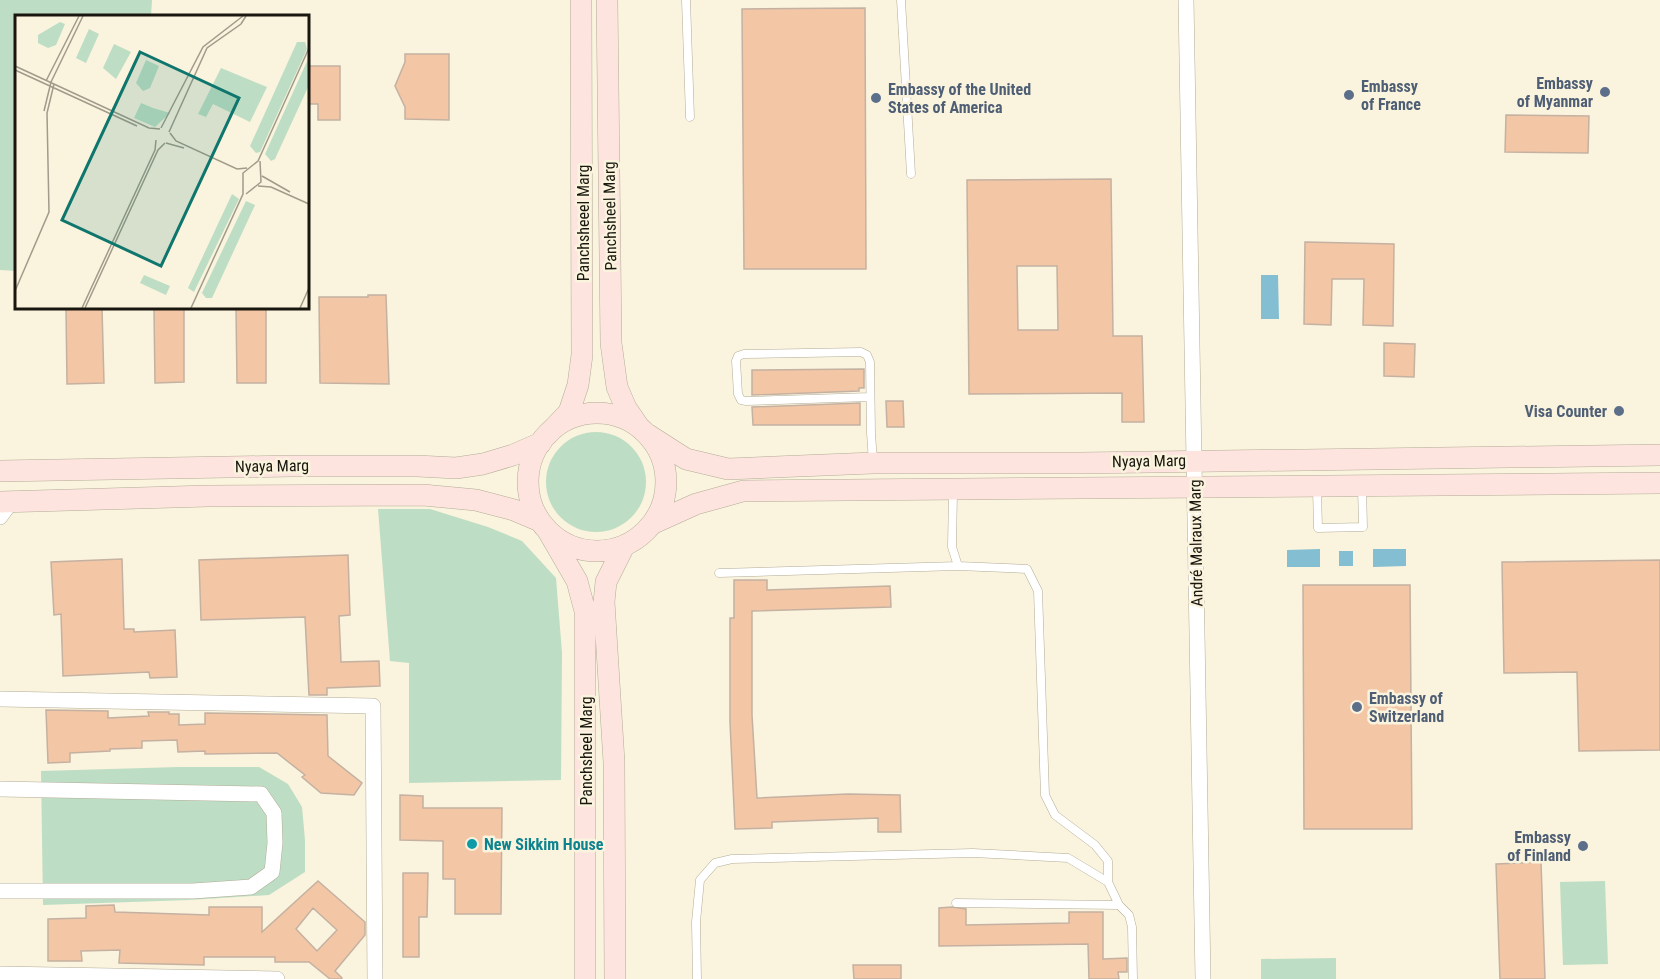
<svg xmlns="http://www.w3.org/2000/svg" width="1660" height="979" viewBox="0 0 1660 979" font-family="'Roboto Condensed',sans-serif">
	<rect width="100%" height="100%" fill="#faf3dd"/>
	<path fill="#bddec4" d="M0,0H152L151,16H16V271L0,270Z
		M546 482a50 50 0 1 1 100 0a50 50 0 1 1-100 0Z
		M378,509H430L488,527L522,541L556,578L562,653L561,780L409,783V663L390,661Z
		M179,767H259L288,784L302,807L305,840V872L269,895L189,900L43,905L41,771Z
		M1605,881L1608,964L1563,965L1560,882Z
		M1336,958V979H1261V959Z"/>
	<path fill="#83bed2" d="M1261,275H1278L1279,319H1261Z
		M1320,549V567H1287V550Z
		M1373,549H1406V566L1373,567Z
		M1339,551H1353V566H1339Z"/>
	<path fill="#f3c7a6" stroke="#c4b1a2" stroke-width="1.5" fill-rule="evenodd" d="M865,8L866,269H744L742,9Z
		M405,54H449V120L405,119V107L395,86L405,62Z
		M308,66H340V120H318V104H308Z
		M1506,115L1589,116L1588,153L1505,152Z
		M1111,179L1113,336H1142L1144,422H1122V393L969,394L967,180ZM1017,266H1057L1058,330H1018Z
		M1305,242L1394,244L1393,326L1363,325L1364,279H1332L1331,325L1304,324Z
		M368,295H386L389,384L320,383L319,297H368Z
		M66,308H102L104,383L67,384Z
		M154,308H184V382L155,383Z
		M236,308H266V383H237Z
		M1384,343L1415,344L1414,377L1384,376Z
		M864,369V388H859V391L752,395V370Z
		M886,401H903L904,427H887Z
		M860,403V425H753L752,407Z
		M348,555L350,615L339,616L341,662L379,661L380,686L327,688V695H309L305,617L201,620L199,560Z
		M122,559L124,629H134V632L175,630L177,677L150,678L149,672L63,676L61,614L54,615L51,562Z
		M1660,560V750L1579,751L1577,672L1504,673L1502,562Z
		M734,580H767V590L890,586L891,607L752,611V715L757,798L848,794L900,795L901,832H878V818L772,822V828L735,829L730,722V618H734Z
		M1303,585H1410L1412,829H1304Z
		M46,710L108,711V718L149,716L148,712H169V714H179V725L205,724V713L327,715L328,756L362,783L354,795L321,793L302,777L305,775L277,753L205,754V751L178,752L177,740L142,741V748L110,749V751L70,753V762L48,763Z
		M400,795L423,796V808H502L501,914H455V879H443V841L400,840Z
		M1541,862L1545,979H1500L1496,864Z
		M403,873H428L427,917H419V957H403Z
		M318,881L365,922V935L335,971L342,978L341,979H330L309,962H275V957H204V965L119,963L120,950L81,951L82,961H48V919L86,918V906L114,905L115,912L209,915V907H262V932ZM313,908L337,930L317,951L296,929Z
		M952,907L966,909V925L1069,923V912H1103V959L1127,958V972H1118L1119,979H1089L1088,944L939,946V908Z
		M853,965H901V979H854Z"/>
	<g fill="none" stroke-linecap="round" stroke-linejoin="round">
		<defs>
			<path id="lane" d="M686,0L690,117
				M901,0L911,174
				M870,397L746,401L741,400L738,394L736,361L738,356L744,354L861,352L867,355L870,362L871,433L873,462
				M1317,488L1318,528L1363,527L1362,487
				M953,492L952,547L958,566L1027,569L1038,591L1045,795L1055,815L1095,845L1108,861V882
				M719,573L958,566
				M956,903L1119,905L1129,915L1132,927L1133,979
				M697,979L696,922L700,880L715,863L732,859L973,853L1068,858L1108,882L1119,905"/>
			<path id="street" d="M1186,0L1203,979
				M0,517L11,502
				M0,699L373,706L375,979
				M0,789L261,794L274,813L275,843L272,872L251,887L193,891H0
				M0,974L277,979"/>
			<path id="secondary" d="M607,0L611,343L617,387L626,408L639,427
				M528 482a69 69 0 1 1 138 0a69 69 0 1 1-138 0Z
				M647,434L686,459L728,469L873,463H1080L1660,455
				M547,435L569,412L578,385L582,355L581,0
				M0,471L291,466H417L456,468L483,464L513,455L541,443
				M0,502L208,496L423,495L476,500L514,510L540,521
				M654,523L696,504L743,491L1660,483
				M548,531L577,581L585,611V979
				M615,979L614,762L604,602L606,582L624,546"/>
		</defs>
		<use href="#lane" stroke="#b2ac97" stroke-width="9"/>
		<use href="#street" stroke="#b2ac97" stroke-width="16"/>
		<use href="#secondary" stroke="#b2ac97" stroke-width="22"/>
		<use href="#lane" stroke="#fff" stroke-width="8"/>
		<use href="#street" stroke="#fff" stroke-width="15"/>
		<use href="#secondary" stroke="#fee4de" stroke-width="21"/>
	</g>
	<g fill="#5c6f8a" stroke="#faf3dd" stroke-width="2">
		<circle cx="1605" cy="92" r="6"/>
		<circle cx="1349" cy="95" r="6"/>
		<circle cx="876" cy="98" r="6"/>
		<circle cx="1619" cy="411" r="6"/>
		<circle cx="1357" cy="707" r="6"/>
		<circle cx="1583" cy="846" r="6"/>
	</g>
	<circle fill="#0f9aa8" stroke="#faf3dd" stroke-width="2" cx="472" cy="844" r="6"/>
	<g text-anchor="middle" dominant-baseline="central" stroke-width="5" stroke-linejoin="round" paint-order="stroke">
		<g font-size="16" font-weight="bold" fill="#4e5e75" stroke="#faf3dd" text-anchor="end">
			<text x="1593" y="83">Embassy<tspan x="1593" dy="18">of Myanmar</tspan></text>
			<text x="1361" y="86" text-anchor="start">Embassy<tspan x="1361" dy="18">of France</tspan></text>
			<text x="888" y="89" text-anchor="start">Embassy of the United<tspan x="888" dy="18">States of America</tspan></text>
			<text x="1607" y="411">Visa Counter</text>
			<text x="1369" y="698" text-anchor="start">Embassy of<tspan x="1369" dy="18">Switzerland</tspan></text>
			<text x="1571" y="837">Embassy<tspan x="1571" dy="18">of Finland</tspan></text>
		</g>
		<g font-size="16" fill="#18160e" stroke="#faf3dd">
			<text transform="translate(610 216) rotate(-91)">Panchsheel Marg</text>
			<text transform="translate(583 223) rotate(-90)">Panchsheeel Marg</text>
			<text transform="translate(1149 461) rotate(-1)">Nyaya Marg</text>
			<text transform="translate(272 466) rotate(-1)">Nyaya Marg</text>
			<text transform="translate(1196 543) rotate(-91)">André Malraux Marg</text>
			<text transform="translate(586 751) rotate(-90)">Panchsheel Marg</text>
		</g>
		<g font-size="16" font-weight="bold" fill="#0d838f" stroke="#faf3dd" text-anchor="start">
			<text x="484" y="844">New Sikkim House</text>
		</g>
	</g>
	<g transform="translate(15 15)">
		<rect width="294" height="294" fill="#faf3dd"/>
		<path d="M45,7L50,9L41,30L33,33L23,28V20ZM74,14L84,19L71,48L61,43ZM282,27H290L292,34L245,137L241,138L235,131ZM99,29L116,37L101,64L88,53ZM294,42V70L260,144L256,146L250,139ZM131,45L144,51L135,73L128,76L121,68ZM206,53L252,72L235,107L198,89L191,102L183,99ZM126,88L138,93L155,98L140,112L119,103ZM217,179L224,184L179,277L173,273ZM231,186L240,190L197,283H191L187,278ZM129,260L155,271L151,280L125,268Z" fill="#bddec4"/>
		<path fill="none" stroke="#a09b8a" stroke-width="1.5" d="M0,51L134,113L145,114M0,55L122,111M31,66L64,1M36,67L68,1M29,96L36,67M146,113L188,32L228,1M154,117L192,33L226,9L231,1M155,118L161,126L222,154L232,153M151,128L169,133M247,161L275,177M243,171L256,172L294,189M231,179L246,167L245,146M0,276L34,197L32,98L39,69M67,293L140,135L141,125M70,293L143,135L150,128M176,293L228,179V158L243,146L294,33M285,293L294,273"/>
		<path fill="#0f766e" fill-opacity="0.15" stroke="#0f766e" stroke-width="3" d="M125,37L224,83L146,251L47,205Z"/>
		<rect width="294" height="294" fill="none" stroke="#18160e" stroke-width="3"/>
	</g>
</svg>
